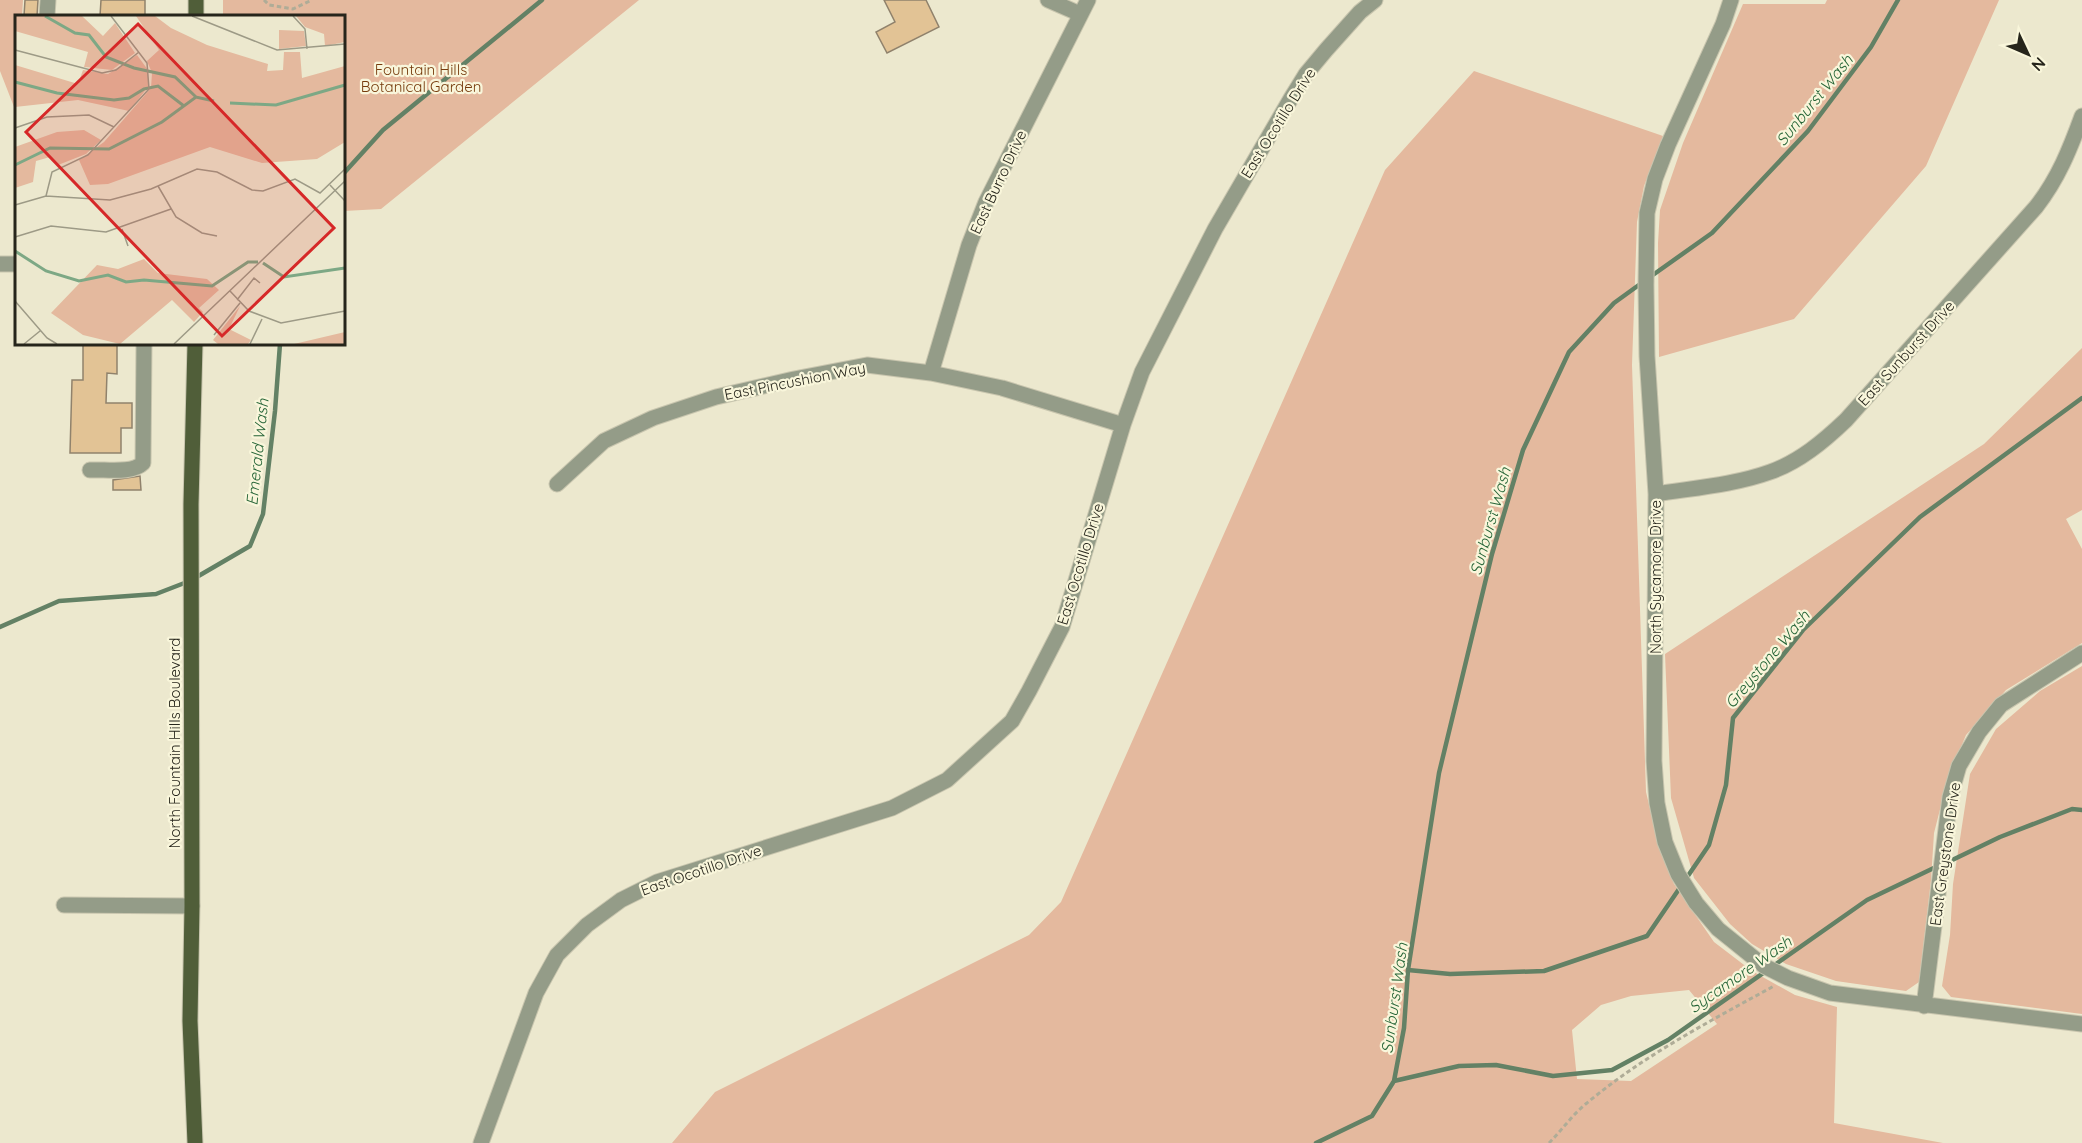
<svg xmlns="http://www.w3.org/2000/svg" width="2082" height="1143" viewBox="0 0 2082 1143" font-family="Quicksand,sans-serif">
	<rect width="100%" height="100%" fill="#ece8ce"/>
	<path fill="#e4b99e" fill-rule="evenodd" d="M0,0H23L22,16H16V112L0,71Z
		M223,0H639L381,209L344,211V16H223Z
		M1827,0H1999L1926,166L1794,319L1659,357L1658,243L1660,210L1683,143L1743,4H1825Z
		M1474,71L1663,136L1644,186L1637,222L1632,365L1646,792L1657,838L1674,884L1714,942L1752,971L1795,995L1837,1007L1834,1123L1943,1143H672L715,1092L1029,935L1061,902L1385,170ZM1689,990L1717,1024L1631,1081L1577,1079L1572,1030L1601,1005L1631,996Z
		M2082,348V510L2066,519L2082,549V643L2006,690L1966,735L1948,778L1934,833L1931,880L1919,982L1906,991L1836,981L1786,964L1752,944L1730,924L1694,878L1671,798L1665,654L1984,444Z
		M2082,666V1014L1951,997L1942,986L1950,935L1953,884L1970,774L1996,729L2040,691Z"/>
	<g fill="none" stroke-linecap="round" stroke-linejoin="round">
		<path stroke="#638165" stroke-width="4.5" d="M344,173L383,130L542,0
			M1650,277L1712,233L1808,131L1871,47L1898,0
			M195,578L250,546L263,514L275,411L280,344
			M0,627L59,601L156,594L187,582
			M1946,863L2000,837L2072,809L2082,810
			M1408,970L1450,974L1544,971L1647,936L1709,845L1726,785L1733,718L1803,630L1920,517L2082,398
			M1394,1081L1459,1066L1496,1065L1553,1076L1612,1070L1668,1040L1867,900L1938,866
			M1316,1143L1372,1116L1394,1081L1404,1028L1408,970L1439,773L1492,554L1523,450L1569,352L1614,303L1643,282"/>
	</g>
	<path fill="#e2c395" stroke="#90826c" stroke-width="1.5" d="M25,0H38L37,16H24Z
		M101,0H145V16H100Z
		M884,0H926L939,27L887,53L876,32L895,22Z
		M83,344H117V374L107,373L106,403H132V428H121V453H70L72,380H83Z
		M140,476L141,490H113V480Z"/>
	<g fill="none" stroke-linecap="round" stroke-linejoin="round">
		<defs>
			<path id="minor" d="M1048,0L1080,14
				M1731,0L1723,24L1668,145L1655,179L1647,213L1646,285L1647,356L1656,494L1654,761L1657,803L1665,842L1678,874L1696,903L1718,929L1764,966L1788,978L1830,993L2082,1024
				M47,16L48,0
				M0,264H16
				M931,373L969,245L986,202L1088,0
				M90,470C105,469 132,474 143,463L144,344
				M557,484L604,441L653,418L716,397L794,379L867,365L931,373L1002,388L1123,425
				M1656,494C1693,488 1734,485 1770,472C1799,462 1824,441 1846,420L2036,207C2058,179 2070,149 2082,116
				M64,905L192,906
				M1924,1006L1950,797L1959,766L1979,732L2001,705L2082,653
				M481,1143L536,993L557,955L587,925L621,900L657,882L892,808L947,780L1012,721L1029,691L1062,627L1123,425L1142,372L1215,229L1290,100L1306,74L1326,50L1360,12L1375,0"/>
			<path id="major" d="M196,0V16
				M195,344L191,504L192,906L190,1021L195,1143"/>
		</defs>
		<use href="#minor" stroke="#c8c5ae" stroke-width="17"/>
		<use href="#major" stroke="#c8c5ae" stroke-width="17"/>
		<path stroke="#afac97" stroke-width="3" stroke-dasharray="4.5 3" stroke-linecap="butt" d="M264,0L269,5L293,9L312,0
			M1549,1143C1562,1130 1573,1114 1587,1103C1643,1056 1710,1021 1774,986"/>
		<use href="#minor" stroke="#949c88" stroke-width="15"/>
		<use href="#major" stroke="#505e39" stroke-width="15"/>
	</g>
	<g text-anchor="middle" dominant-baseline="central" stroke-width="4.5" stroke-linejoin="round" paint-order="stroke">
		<g font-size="15" fill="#763b0c" stroke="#f9f6db">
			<text x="421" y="69">Fountain Hills<tspan x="421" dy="17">Botanical Garden</tspan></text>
		</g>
		<g font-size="15" fill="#26251b" stroke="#f9f6db">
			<text transform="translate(1278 123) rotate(-58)">East Ocotillo Drive</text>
			<text transform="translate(998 182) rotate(-65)">East Burro Drive</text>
			<text transform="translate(1906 353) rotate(-48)">East Sunburst Drive</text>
			<text transform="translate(795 381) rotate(-11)">East Pincushion Way</text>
			<text transform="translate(1080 564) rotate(-73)">East Ocotillo Drive</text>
			<text transform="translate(1655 577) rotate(-90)">North Sycamore Drive</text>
			<text transform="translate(174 743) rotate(-90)">North Fountain Hills Boulevard</text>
			<text transform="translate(1945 854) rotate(-82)">East Greystone Drive</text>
			<text transform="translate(701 870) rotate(-19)">East Ocotillo Drive</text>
		</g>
		<g font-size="16" font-style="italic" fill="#266537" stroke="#f9f6db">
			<text transform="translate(1814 100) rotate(-51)">Sunburst Wash</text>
			<text transform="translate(257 452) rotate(-84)">Emerald Wash</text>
			<text transform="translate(1490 521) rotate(-74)">Sunburst Wash</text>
			<text transform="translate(1767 659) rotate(-50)">Greystone Wash</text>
			<text transform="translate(1740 974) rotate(-35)">Sycamore Wash</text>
			<text transform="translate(1394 998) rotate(-82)">Sunburst Wash</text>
		</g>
	</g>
	<g transform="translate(15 15)">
		<rect width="330" height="330" fill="#ece8ce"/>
		<path d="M0,1H67L88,21L100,8L120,38L97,55L69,52L73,37L0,16ZM121,1H140L156,13L192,30L253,49L252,56L268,55L269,37H285L287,63L330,51V127L302,144L247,148L195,132L93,169L75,170L64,145L89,127L136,73L137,58L132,46L144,35ZM281,1H330V27L310,31L309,19L290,12ZM264,15L289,16L291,31L264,34ZM122,40L133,55V72L114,96L63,85L0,92V50L63,69L68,55L93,59ZM69,115L86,125L71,139L43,150L35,142L21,146L18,167L0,173V132L42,117ZM129,244L143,258L192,264L204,275L184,293L188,297L179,307L157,285L105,329L68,320L36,298L82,250L103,254ZM225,291L214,314L236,325L233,329H203L198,325ZM330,317V329H279Z" fill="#e4b99e"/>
		<path fill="none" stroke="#7da885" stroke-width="3" d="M30,1L60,18L74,20L91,42L119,53L160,62L181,82M0,67L42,78L99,85L114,83L129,74L143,71L169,91M215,88L261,90L330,70M0,150L35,133L94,134L147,107L181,82L199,86M0,236L31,256L64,266L93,260L111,267L129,265L197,271L233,247H243M248,248L269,262L330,253"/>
		<path fill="none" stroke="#9d9a86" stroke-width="1.5" d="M177,1L262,35L330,29M278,1L290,14L292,34M0,35L87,58L101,55L124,37M0,113L32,102L74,100L99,112M315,170L330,186M143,171L161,202L187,218L202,221M31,181L37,157L73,140L134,74L132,48L96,1M0,190L31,181L95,185L136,174L182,154L202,157L237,175L248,176L280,164L305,178L330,154M107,214L113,231M0,222L36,211L91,217L156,194M215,276L234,296L266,308L330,296M222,285L239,263L245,268M0,286L32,323L42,329M199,320L225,288M9,329L25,316M159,329L330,166M235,329L247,304"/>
		<path fill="#d62828" fill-opacity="0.15" stroke="#d62828" stroke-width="3" d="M123,9L319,213L207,321L11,117Z"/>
		<rect width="330" height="330" fill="none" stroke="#26251b" stroke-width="3"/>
	</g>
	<g transform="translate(2028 54) rotate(134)" stroke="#f9f6db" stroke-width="4.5" paint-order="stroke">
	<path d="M0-4.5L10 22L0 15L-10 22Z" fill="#26251b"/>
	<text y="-9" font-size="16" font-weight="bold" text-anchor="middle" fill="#26251b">N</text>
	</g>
</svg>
